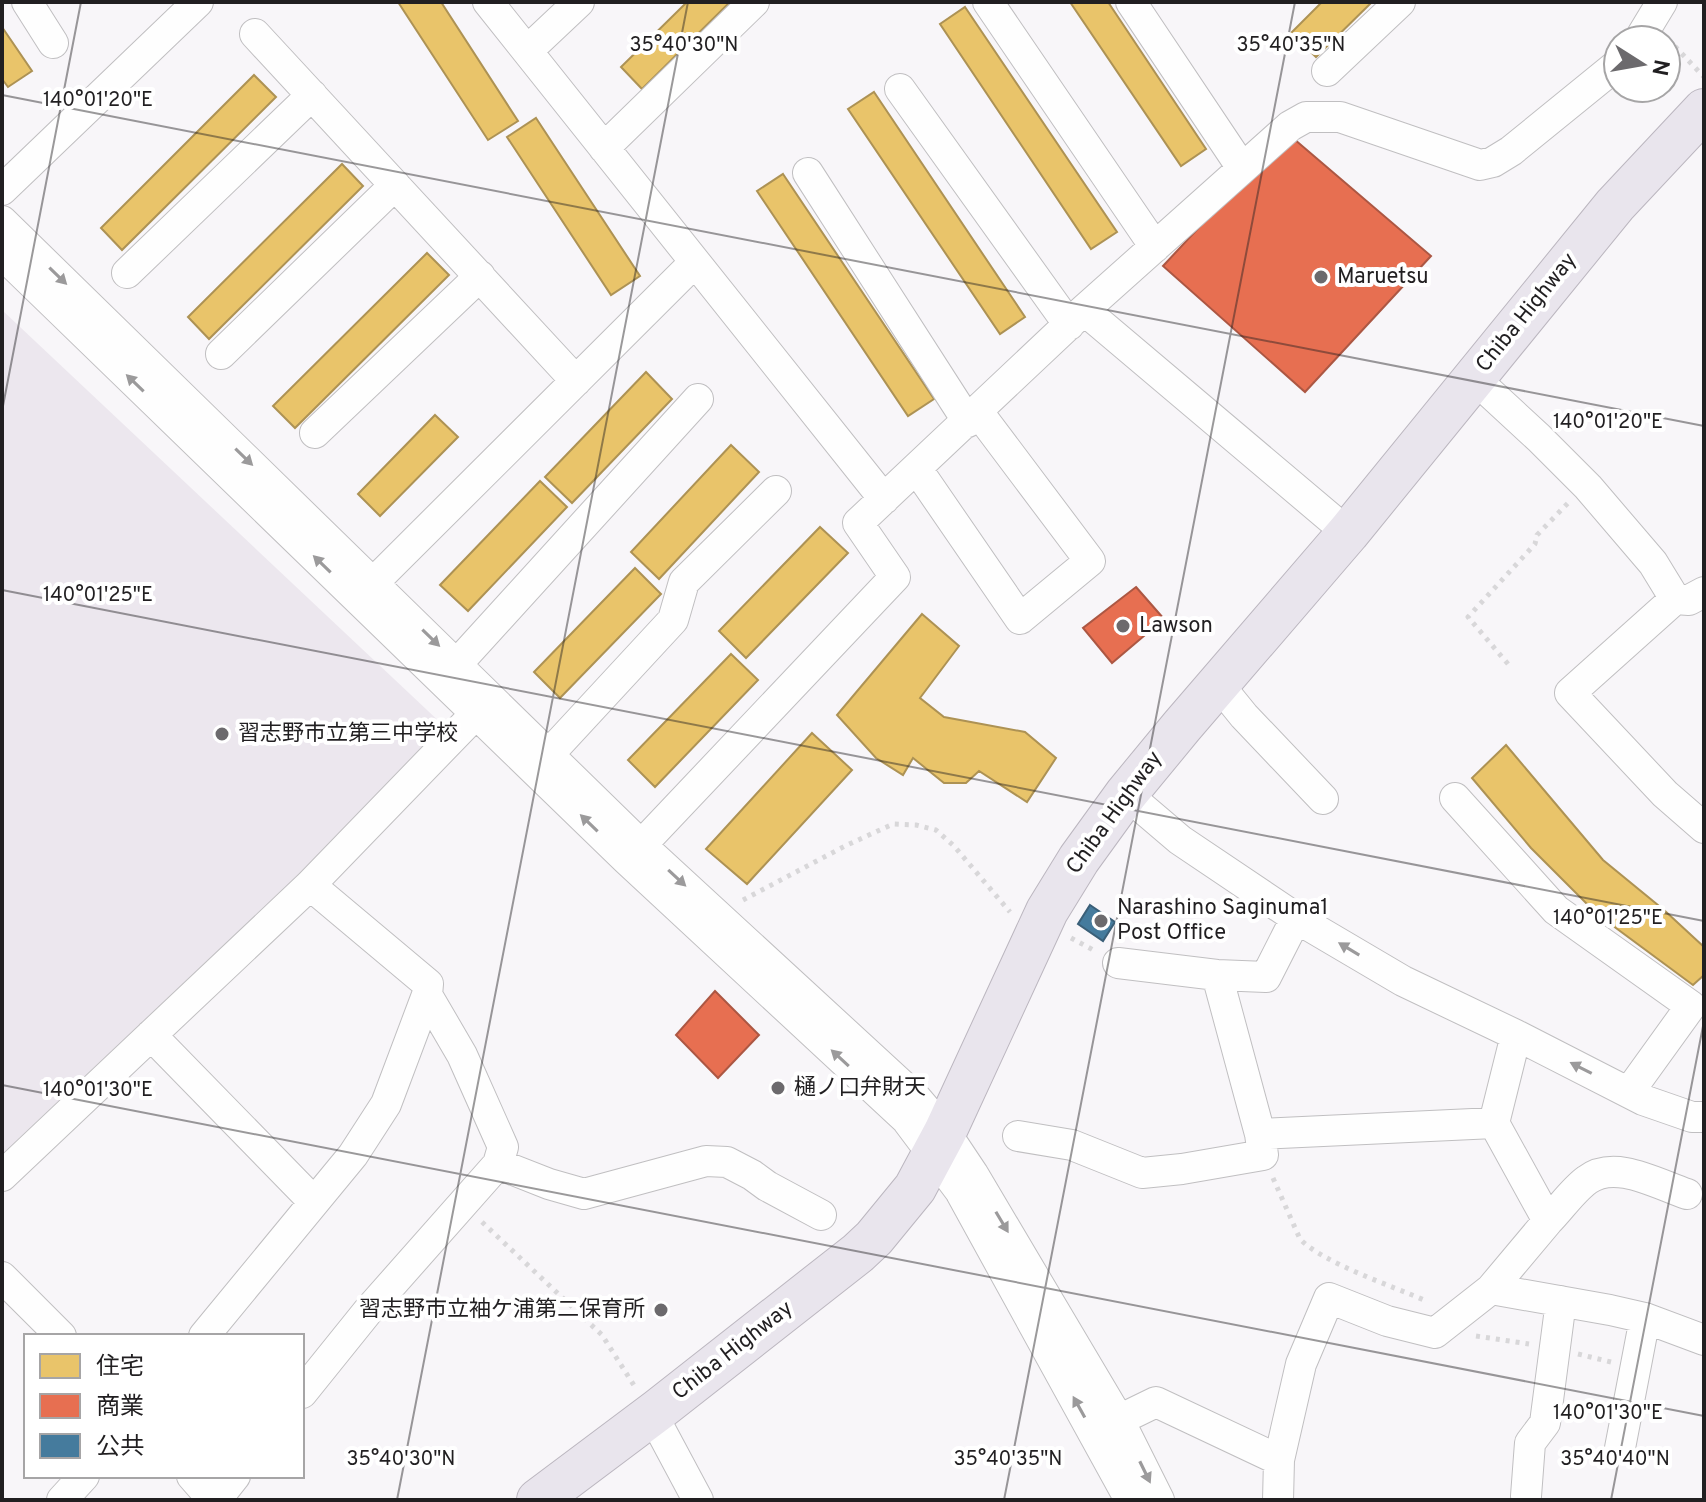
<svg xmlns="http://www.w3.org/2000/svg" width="1706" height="1502" viewBox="0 0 1706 1502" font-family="Overpass,'Noto Sans JP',sans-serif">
	<rect width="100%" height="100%" fill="#f8f6f9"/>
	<path fill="#ece7ee" d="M2,310L444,726L441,742L2,1172Z"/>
	<path fill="#e9c46a" stroke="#ad9254" stroke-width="2" d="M398,2H441L518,121L488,140Z
		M687,2H730L642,89L621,67Z
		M1070,2H1108L1206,149L1181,166Z
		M1322,2H1372L1316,57L1291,33Z
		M965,7L1117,232L1091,249L940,24Z
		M2,27L32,71L8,87L2,79Z
		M254,75L276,97L122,250L101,228Z
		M874,92L1025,317L1000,334L848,109Z
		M536,118L640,276L611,295L507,137Z
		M342,164L363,186L209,339L188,317Z
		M783,174L934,399L908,416L757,191Z
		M427,253L449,275L295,428L273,406Z
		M646,372L672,399L572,503L545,477Z
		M435,415L458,437L380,516L358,494Z
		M731,445L759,472L659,579L631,552Z
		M540,481L567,507L468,611L440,585Z
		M820,527L848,553L746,658L719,631Z
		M635,568L661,594L560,698L534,672Z
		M922,614L959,646L920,698L944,717L1025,732L1056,758L1027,802L979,771L966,783H944L913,758L903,775L876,758L837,715Z
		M731,654L758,680L655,787L628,760Z
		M812,733L852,770L747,884L706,849Z
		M1506,745L1603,860L1664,910L1704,947V975L1693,985L1597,914L1531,848L1472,778Z"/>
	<path fill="#e76f51" stroke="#ac5743" stroke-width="2" d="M1294,139L1431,256L1305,392L1163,266L1219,206Z
		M1136,587L1164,619L1112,663L1083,628Z
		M715,991L759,1035L718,1078L676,1035Z"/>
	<path fill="#457b9d" stroke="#3a5f78" stroke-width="2" d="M1090,905L1115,922L1103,941L1078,924Z"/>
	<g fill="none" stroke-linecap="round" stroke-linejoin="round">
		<defs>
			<path id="minor" d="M27,2L53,43
				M488,2L884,499
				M988,2L1155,247
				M1131,2L1242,168
				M255,34L576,381
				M1639,40L1662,2
				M527,51L579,2
				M1327,71L1400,2
				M900,89L1069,325
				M604,148L754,2
				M808,173L968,422
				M2,190L198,2
				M2,221L641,845L916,1098L945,1132L973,1174L1119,1420L1159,1500
				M2,254L627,860L906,1119L960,1191L1130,1500
				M127,273L312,95
				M1084,310L1348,533
				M221,354L395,185
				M1474,378L1539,438L1588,487L1653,563L1675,599L1689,600L1704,592
				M315,433L480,276
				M917,469L1020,619L1090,561L978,412
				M359,597L695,262
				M1675,599L1570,693L1665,794L1704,828
				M457,664L698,399
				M1218,684L1244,716L1323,799
				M549,754L673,620L684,582L776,491
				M1126,794L1180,840L1296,918L1403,981L1516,1035L1643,1100L1692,1117H1704
				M1455,798L1556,910L1691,1006L1629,1092
				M630,857L895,577L858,523L1084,310L1290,126L1306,117H1340L1480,165L1493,162L1511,151L1618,64
				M1118,963L1217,975L1266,977L1296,918
				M151,1035L314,1202
				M1260,1134L1494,1123
				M1018,1136L1072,1145L1142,1173L1182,1169L1263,1155L1260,1134L1217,975
				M498,1164L549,1184L584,1194L706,1161L727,1162L752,1175L767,1186L821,1215
				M2,1176L310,885L490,699
				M1548,1221C1560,1209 1573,1190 1587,1180C1615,1159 1657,1184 1687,1194
				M2,1277L61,1336
				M1491,1289L1610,1310L1645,1318L1704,1340
				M204,1336L353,1155L386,1104L427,995L428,984L310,885
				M302,1393L368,1311L498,1164L503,1147L462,1055L427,995
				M652,1414L698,1500
				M1119,1420L1156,1402L1279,1460
				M1620,1448L1645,1318
				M192,1476L213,1500
				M1526,1496L1530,1443L1545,1423L1561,1301
				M62,1500L84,1476
				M216,1500L235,1476
				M1278,1500L1279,1460L1301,1364L1329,1298L1387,1321L1435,1333L1491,1289L1548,1221L1494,1123L1516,1035"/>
			<path id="highway" d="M538,1500L658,1410L858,1253L874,1238L915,1188L945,1132L1047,911L1079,859L1126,794L1182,726L1348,533L1615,205L1704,110"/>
		</defs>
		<use href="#minor" stroke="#c0bfc1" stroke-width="32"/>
		<use href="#highway" stroke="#bbb6bf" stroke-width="44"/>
		<path stroke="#d8d7d9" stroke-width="5" stroke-dasharray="4 6" stroke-linecap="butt" d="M1668,39L1704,77
			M1508,664L1468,617L1535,544L1537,535L1568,503
			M743,900L845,846L893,824L916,825L936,830L954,846L1010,912
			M1071,938L1097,952
			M1273,1178L1300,1239C1323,1263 1392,1286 1424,1300
			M482,1222L602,1335L635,1387
			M1476,1336L1529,1344
			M1578,1354L1611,1362"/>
		<use href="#minor" stroke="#fefefe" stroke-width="30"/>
		<use href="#highway" stroke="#e9e5ed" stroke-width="42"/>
	</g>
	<defs><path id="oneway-solid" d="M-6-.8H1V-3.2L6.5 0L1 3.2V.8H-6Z" transform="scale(2)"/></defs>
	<g fill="#9b9a9b">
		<use href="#oneway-solid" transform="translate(58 276) rotate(44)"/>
		<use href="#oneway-solid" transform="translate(135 383) rotate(-136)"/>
		<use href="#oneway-solid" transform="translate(244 457) rotate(44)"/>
		<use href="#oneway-solid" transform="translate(322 564) rotate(-136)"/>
		<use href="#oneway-solid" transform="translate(431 638) rotate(44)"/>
		<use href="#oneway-solid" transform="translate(589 823) rotate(-136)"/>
		<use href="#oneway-solid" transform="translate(677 878) rotate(43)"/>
		<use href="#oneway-solid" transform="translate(1349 949) rotate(-149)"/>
		<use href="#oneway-solid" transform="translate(840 1058) rotate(-137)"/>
		<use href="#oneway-solid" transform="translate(1581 1068) rotate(-153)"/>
		<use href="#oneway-solid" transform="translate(1002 1222) rotate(59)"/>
		<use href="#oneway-solid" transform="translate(1079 1407) rotate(-119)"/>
		<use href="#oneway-solid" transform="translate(1145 1472) rotate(64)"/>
	</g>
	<path fill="none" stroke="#211f21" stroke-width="2" stroke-opacity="0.45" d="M2,95L1704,426M2,411L81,2M2,590L1704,921M2,1085L1704,1416M397,1500L688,2M1004,1500L1295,2M1611,1500L1704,1021"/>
	<g fill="#6c6a6d" stroke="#fff" stroke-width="3">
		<circle cx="1321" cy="277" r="8"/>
		<circle cx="1123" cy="626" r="8"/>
		<circle cx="222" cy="734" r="8"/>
		<circle cx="1101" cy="921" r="8"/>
		<circle cx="778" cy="1088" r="8"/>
		<circle cx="661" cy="1310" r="8"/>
	</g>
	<g text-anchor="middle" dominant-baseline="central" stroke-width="8" stroke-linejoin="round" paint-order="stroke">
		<g font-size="22" fill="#211f21" stroke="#fff" text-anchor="start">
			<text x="1337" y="277">Maruetsu</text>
			<text x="1139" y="626">Lawson</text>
			<text x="238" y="734">習志野市立第三中学校</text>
			<text x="1117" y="908">Narashino Saginuma1<tspan x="1117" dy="25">Post Office</tspan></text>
			<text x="794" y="1088">樋ノ口弁財天</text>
			<text x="645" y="1310" text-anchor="end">習志野市立袖ケ浦第二保育所</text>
		</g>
		<g font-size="22" fill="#211f21" stroke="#fff">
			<text transform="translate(1527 313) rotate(-51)">Chiba Highway</text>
			<text transform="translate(1115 813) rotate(-54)">Chiba Highway</text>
			<text transform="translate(733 1351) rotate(-38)">Chiba Highway</text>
		</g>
	</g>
	<g font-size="20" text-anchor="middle" fill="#211f21" stroke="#fff" stroke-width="8" stroke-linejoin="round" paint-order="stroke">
		<text x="684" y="51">35°40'30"N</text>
		<text x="1291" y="51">35°40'35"N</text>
		<text x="98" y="106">140°01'20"E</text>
		<text x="1608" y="428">140°01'20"E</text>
		<text x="98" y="601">140°01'25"E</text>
		<text x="1608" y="924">140°01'25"E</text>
		<text x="98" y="1096">140°01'30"E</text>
		<text x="1608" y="1419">140°01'30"E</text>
		<text x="401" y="1465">35°40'30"N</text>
		<text x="1008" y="1465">35°40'35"N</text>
		<text x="1615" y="1465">35°40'40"N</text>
	</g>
	<rect width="1706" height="1502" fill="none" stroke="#211f21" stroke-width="8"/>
	<rect x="24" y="1334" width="280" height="144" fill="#ffffff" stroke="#a6a5a6" stroke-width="2"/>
	<rect x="40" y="1354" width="40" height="24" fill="#e9c46a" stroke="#a6a5a6" stroke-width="2"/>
	<text x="96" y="1374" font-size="24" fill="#211f21">住宅</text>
	<rect x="40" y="1394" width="40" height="24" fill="#e76f51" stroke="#a6a5a6" stroke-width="2"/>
	<text x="96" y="1414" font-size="24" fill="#211f21">商業</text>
	<rect x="40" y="1434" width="40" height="24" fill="#457b9d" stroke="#a6a5a6" stroke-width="2"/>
	<text x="96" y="1454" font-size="24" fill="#211f21">公共</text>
	<g transform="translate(1642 64) rotate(101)"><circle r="38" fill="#ffffff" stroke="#a6a5a6" stroke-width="2"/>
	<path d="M0-6L14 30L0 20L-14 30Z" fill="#6c6a6d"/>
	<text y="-12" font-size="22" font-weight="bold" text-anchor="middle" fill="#211f21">N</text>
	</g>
</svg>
